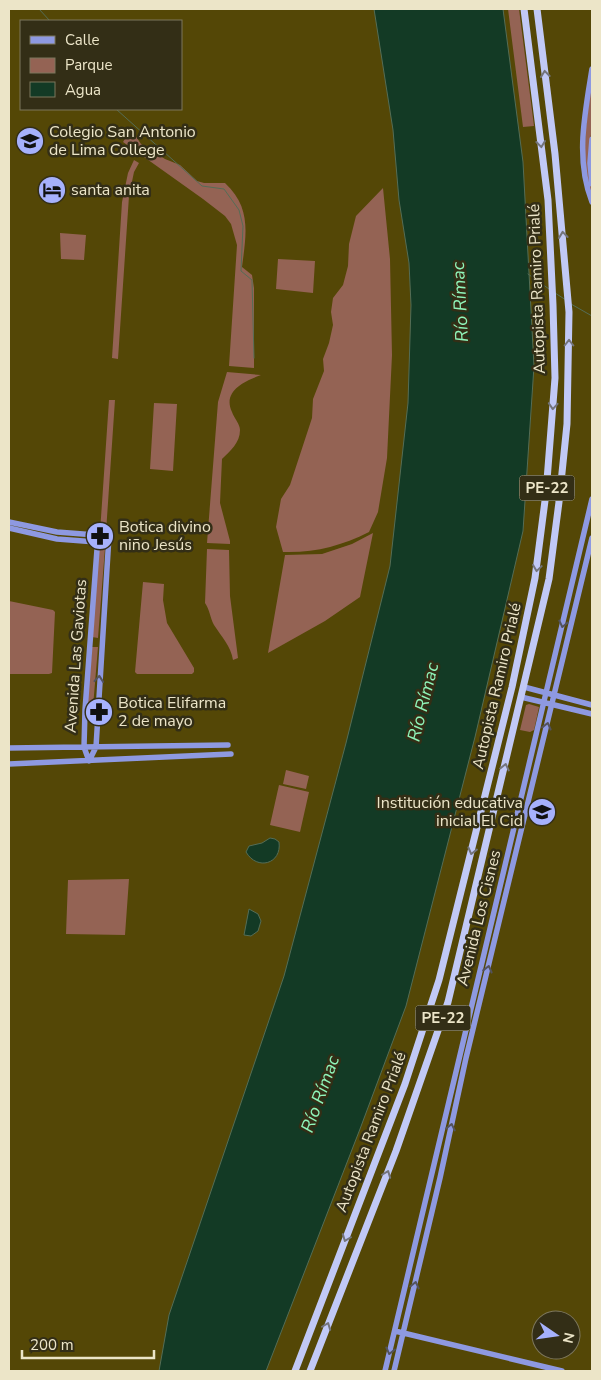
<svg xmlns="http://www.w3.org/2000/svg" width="601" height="1380" viewBox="0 0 601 1380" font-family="'Nunito Sans',sans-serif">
	<rect width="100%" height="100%" fill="#544706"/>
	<path fill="#946354" d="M508,9H519L534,126L523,127Z
		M592,77V128L589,148L592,198C579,159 587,118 592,77Z
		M131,129L141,144L165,159L180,165L197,181L204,183H225C252,208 246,235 242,267L252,275L254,288V368L229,366L237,245L231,224L225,216L203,199L123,142Z
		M134,160L139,163L134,172L129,196L118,359L112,358L122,202L128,173Z
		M383,188L390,259L392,355L387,458L378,512L369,532C341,546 315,553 283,552L276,527L281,499L290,485L312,418L313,399L324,371L323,359L329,343L333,325L331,312L333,298L343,285L348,266L349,244L356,216Z
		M60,233L86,235L84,260L61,259Z
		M278,259L315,261L313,293L276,289Z
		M227,372L261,375C245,381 222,391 232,412C234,418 240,424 240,430C240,443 230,451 222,459L220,503L230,541V544L207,543L218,402Z
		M109,400H115L106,532H100Z
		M154,403L177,404L173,471L150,469Z
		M373,533L360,597L325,621L268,653L285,555L322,554L352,544Z
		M99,548H105L98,638L92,637Z
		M207,549L229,550L230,596L238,658L233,660C231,646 221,636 214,625C210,618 210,610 205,603Z
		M143,582L164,584L163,600L167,623L194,668V672L192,674H137L135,672Z
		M9,601L53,610L55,612L52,673L49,674H9Z
		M92,647H98L93,707H87Z
		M529,704L539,707L534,730L530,732L520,730L526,705Z
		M286,770L309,776L306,789L283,784Z
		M279,785L309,792L300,832L270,825Z
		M129,879L125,935L66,934L68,880Z"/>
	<path fill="#133a25" stroke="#546d56" d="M374,9H503L523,162L534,366L523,531L475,737L406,1006L360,1129L266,1371H159L169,1315L284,976L346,743L390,566L408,403L411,305L409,263L399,200L393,130Z
		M270,838L275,839L279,842C282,864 257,871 246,852L249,846L262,843Z
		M249,909L258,914L261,921L258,931L251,936L244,935Z"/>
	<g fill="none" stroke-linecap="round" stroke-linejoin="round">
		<path stroke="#546d56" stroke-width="1" d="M39,9L50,21
			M116,109L202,186L224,189L239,210L243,226L241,271L252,280L254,358
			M528,274L549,289
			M555,293L566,300
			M571,304L592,316"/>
		<path stroke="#8e99e1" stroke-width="5.5" d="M592,69C585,113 575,159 592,202
			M592,139L590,163L592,184
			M9,522L57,532L109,536L96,747L89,761
			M9,528L57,539L109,543
			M524,687L592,705
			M521,697L592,714
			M9,748L228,745
			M89,761L84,747L85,710L98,536
			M9,764L231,754
			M395,1331L562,1371
			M385,1371L592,499
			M394,1371L440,1178L466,1058L592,538"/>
		<path stroke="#c1c9f6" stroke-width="7" d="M295,1371L405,1084L439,980L512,687L535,578L546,493L555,378L553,305L548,200L524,9
			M310,1371L396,1151L448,1002L549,579L559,502L567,424L569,312L555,154L537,9"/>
	</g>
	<defs><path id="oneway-chevron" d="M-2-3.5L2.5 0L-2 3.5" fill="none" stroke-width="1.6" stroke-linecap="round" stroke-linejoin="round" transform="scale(1.25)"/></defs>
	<g stroke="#73747b">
		<use href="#oneway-chevron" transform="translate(545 74) rotate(-97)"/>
		<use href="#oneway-chevron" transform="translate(541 144) rotate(83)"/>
		<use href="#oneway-chevron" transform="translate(563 235) rotate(-96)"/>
		<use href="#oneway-chevron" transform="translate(569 343) rotate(-90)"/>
		<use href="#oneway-chevron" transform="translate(553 406) rotate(94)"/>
		<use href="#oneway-chevron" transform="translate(537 568) rotate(98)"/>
		<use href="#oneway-chevron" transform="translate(505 767) rotate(-77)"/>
		<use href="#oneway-chevron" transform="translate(472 851) rotate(104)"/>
		<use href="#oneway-chevron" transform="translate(387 1174) rotate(-69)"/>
		<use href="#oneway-chevron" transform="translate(346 1238) rotate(111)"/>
		<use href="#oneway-chevron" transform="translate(327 1326) rotate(-69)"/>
	</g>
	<g stroke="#53535d">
		<use href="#oneway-chevron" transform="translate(563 624) rotate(103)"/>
		<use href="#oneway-chevron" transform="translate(99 679) rotate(-85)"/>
		<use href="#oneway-chevron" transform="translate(547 726) rotate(-76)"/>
		<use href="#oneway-chevron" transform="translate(488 969) rotate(-76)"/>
		<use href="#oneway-chevron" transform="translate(451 1127) rotate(-78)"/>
		<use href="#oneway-chevron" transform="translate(415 1285) rotate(-77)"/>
		<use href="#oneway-chevron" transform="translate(390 1351) rotate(104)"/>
	</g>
	<defs>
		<symbol id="school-disc" viewBox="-11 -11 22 22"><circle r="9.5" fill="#a6b1fc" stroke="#332e16"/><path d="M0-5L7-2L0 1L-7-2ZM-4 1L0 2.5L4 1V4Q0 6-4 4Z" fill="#111"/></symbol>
		<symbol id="hotel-disc" viewBox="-11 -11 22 22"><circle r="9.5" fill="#a6b1fc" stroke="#332e16"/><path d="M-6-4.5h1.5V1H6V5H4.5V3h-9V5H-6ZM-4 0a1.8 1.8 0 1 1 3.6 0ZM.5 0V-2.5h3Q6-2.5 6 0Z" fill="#111"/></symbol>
		<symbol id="pharmacy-disc" viewBox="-11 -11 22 22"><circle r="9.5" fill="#a6b1fc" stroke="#332e16"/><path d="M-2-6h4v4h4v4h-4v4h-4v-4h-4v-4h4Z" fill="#111"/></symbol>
	</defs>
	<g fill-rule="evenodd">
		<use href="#school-disc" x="14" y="125" width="32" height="32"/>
		<use href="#hotel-disc" x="36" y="174" width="32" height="32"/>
		<use href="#pharmacy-disc" x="84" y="520" width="32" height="32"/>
		<use href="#pharmacy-disc" x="83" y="696" width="32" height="32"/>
		<use href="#school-disc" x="526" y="796" width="32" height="32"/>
	</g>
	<g text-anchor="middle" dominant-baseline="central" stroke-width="5" stroke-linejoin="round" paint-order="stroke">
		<g fill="#332e16" stroke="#b4ae93" stroke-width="1">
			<rect x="519.5" y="475.5" width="55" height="25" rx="4"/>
			<rect x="415.5" y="1005.5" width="55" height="25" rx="4"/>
		</g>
		<g font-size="15" font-weight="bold" fill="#ece5c8">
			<text x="547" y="488">PE-22</text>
			<text x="443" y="1018">PE-22</text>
		</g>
		<g font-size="16" fill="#ece5c8" stroke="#332e16" text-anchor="start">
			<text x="49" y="132">Colegio San Antonio<tspan x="49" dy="18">de Lima College</tspan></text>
			<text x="71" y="190">santa anita</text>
			<text x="119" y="527">Botica divino<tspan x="119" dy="18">niño Jesús</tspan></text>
			<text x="118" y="703">Botica Elifarma<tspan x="118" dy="18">2 de mayo</tspan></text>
			<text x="523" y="803" text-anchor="end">Institución educativa<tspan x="523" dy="18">inicial El Cid</tspan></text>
		</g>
		<g font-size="16" fill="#ece5c8" stroke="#332e16">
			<text transform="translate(537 289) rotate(-92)">Autopista Ramiro Prialé</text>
			<text transform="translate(76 656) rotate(-86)">Avenida Las Gaviotas</text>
			<text transform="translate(497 686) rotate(-77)">Autopista Ramiro Prialé</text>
			<text transform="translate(479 918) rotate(-76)">Avenida Los Cisnes</text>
			<text transform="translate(371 1132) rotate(-69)">Autopista Ramiro Prialé</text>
		</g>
		<g font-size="18" font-style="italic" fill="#8ff5ba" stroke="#332e16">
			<text transform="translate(460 302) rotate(-93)">Río Rímac</text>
			<text transform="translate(423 702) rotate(-76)">Río Rímac</text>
			<text transform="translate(320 1094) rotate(-70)">Río Rímac</text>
		</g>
	</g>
	<rect width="601" height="1380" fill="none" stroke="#ece5c8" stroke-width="20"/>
	<rect x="20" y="20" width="162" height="90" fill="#332e16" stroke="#7d775d"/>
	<rect x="30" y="36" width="25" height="8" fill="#8e99e1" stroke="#7d775d"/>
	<text x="65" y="45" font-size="15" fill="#ece5c8">Calle</text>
	<rect x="30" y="58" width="25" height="15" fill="#946354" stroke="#7d775d"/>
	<text x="65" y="70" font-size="15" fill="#ece5c8">Parque</text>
	<rect x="30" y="82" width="25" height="15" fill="#133a25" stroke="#7d775d"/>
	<text x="65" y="95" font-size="15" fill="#ece5c8">Agua</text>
	<g transform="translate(556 1335) rotate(103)"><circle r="24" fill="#332e16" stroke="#7d775d"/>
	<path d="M0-4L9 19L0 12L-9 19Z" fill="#a6b1fc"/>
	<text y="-8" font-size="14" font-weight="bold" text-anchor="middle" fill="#ece5c8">N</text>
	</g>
	<path d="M22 1350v8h132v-8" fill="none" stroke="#ece5c8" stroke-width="2.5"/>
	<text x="30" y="1350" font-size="15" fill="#ece5c8" stroke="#332e16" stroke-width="4" paint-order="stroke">200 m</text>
</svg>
